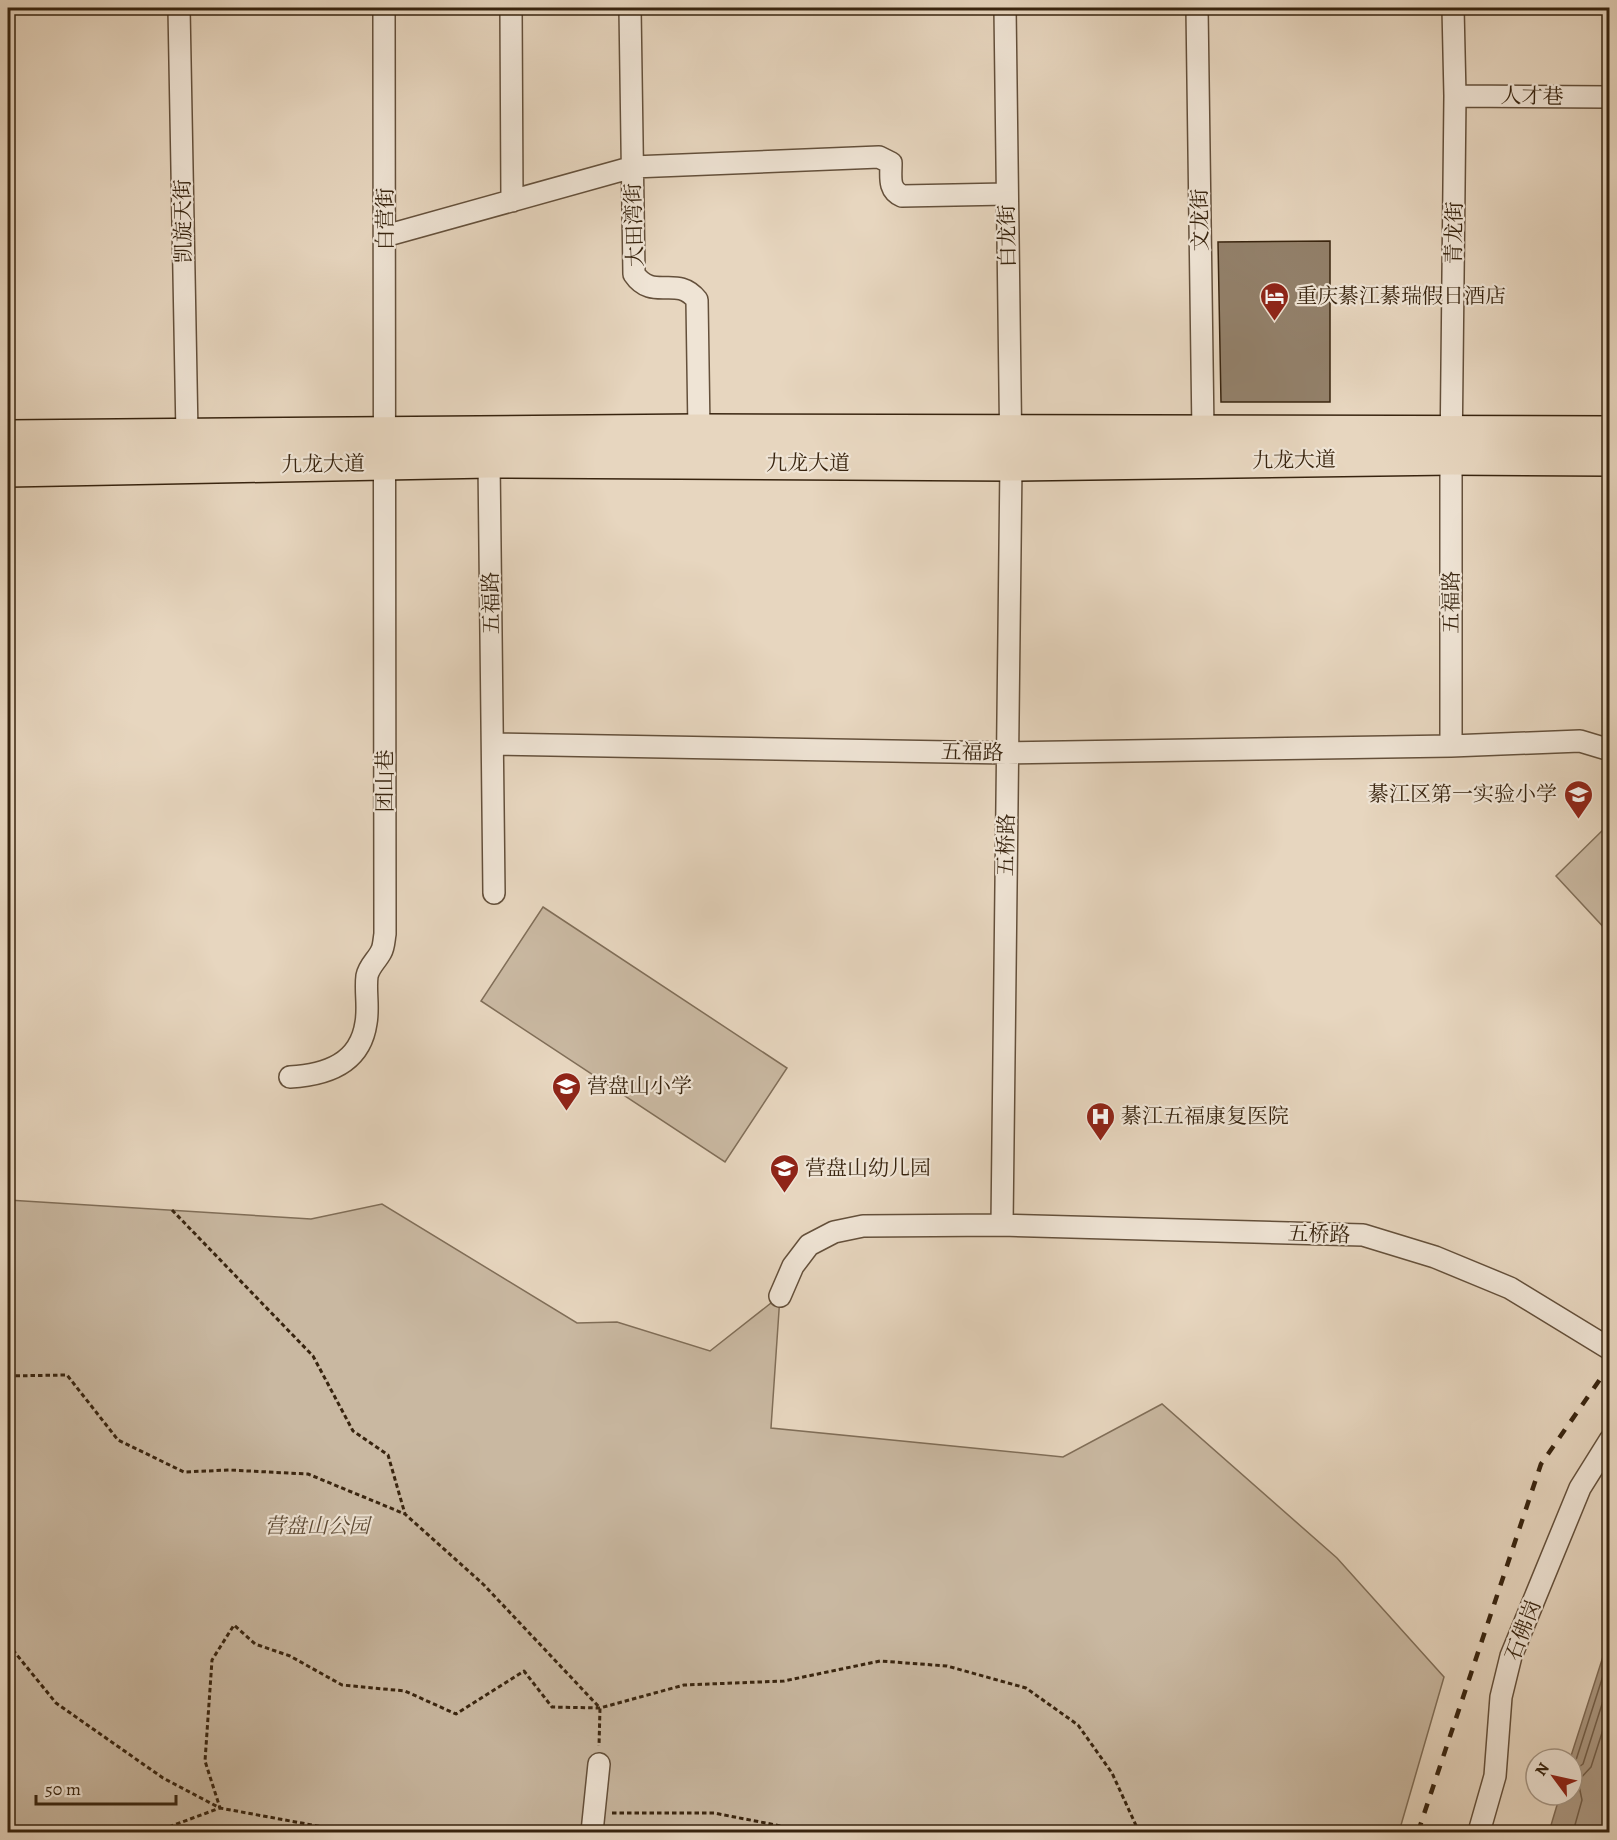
<svg xmlns="http://www.w3.org/2000/svg" width="1617" height="1840" viewBox="0 0 1617 1840" font-family="Alegreya,'Noto Serif SC',serif">
	<rect width="100%" height="100%" fill="#e7d6bf"/>
	<filter id="stains"><feTurbulence type="fractalNoise" baseFrequency=".00333" numOctaves="4"/><feColorMatrix values="0 0 0 0 .2 0 0 0 0 .09 0 0 0 0 .02 0 0 0 .5 -.17"/></filter>
	<radialGradient id="worn" r=".72"><stop offset=".6" stop-color="#630" stop-opacity="0"/><stop offset="1" stop-color="#630" stop-opacity=".3"/></radialGradient>
	<path fill="#c9b8a1" stroke="#806e58" stroke-width="1.5" d="M1609,824V933L1556,876Z
		M543,907L787,1068L725,1162L481,1001Z
		M8,1200L311,1219L382,1204L577,1323L617,1322L710,1351L780,1296L771,1428L1063,1457L1162,1404L1337,1558L1444,1677L1399,1832H8Z"/>
	<path fill="#ac9983" stroke="#7e6a55" stroke-width="1.5" d="M1609,1638V1832H1549L1560,1795H1572L1570,1759Z"/>
	<g fill="none" stroke-linecap="round" stroke-linejoin="round">
		<path stroke="#725e49" stroke-width="1.5" d="M1572,1765L1576,1760L1610,1654
			M1572,1772L1583,1764L1610,1679
			M1573,1832L1582,1800L1578,1781L1591,1767L1610,1708"/>
	</g>
	<path fill="#93816b" stroke="#38240f" stroke-width="1.5" d="M1330,241V402H1221L1218,242Z"/>
	<g fill="none" stroke-linecap="round" stroke-linejoin="round">
		<defs>
			<path id="street" d="M179,8L187,434
				M511,8L512,201
				M630,8L634,274C653,302 677,274 697,300L699,431
				M1197,8L1203,432
				M1455,96L1610,97
				M385,236L633,167L879,157L891,163C891,177 888,190 902,196L1007,194
				M489,461L494,893
				M493,744L1007,753L1451,746V458L1455,96L1453,8
				M1451,746L1580,741L1610,750
				M290,1077C326,1075 360,1064 366,1023C369,1007 365,991 367,976C369,966 377,960 381,952C384,947 384,939 385,934L384,8
				M1002,1225L1011,464L1005,8
				M780,1296L793,1266L809,1245L834,1232L863,1226L1002,1225L1363,1235L1435,1257L1510,1288L1610,1349
				M592,1832L599,1764
				M1479,1832L1495,1776L1501,1697L1511,1656L1580,1488L1610,1440"/>
			<path id="primary" d="M8,437L699,431L1610,433
				M8,470L489,461L1011,464L1451,458L1610,459"/>
		</defs>
		<use href="#street" stroke="#64503b" stroke-width="24"/>
		<use href="#primary" stroke="#38240f" stroke-width="36"/>
		<path stroke="#38240f" stroke-width="3" stroke-dasharray="4.5 3" stroke-linecap="butt" d="M172,1210L313,1356L353,1431L388,1455L405,1514L484,1585L600,1708L599,1746
			M8,1376L67,1375L118,1440L184,1472L229,1470L308,1474L405,1514
			M8,1644L56,1703L163,1778L220,1808L350,1832
			M612,1813H714L812,1832
			M8,1825L10,1832
			M155,1832L220,1808L205,1761L212,1660L234,1625L255,1644L290,1656L342,1685L405,1691L456,1714L524,1671L552,1707L600,1708L684,1685L784,1681L880,1661L947,1666L1026,1688L1078,1725L1112,1773L1139,1832
			M922,1832H930"/>
		<use href="#street" stroke="#efe4d5" stroke-width="21"/>
		<use href="#primary" stroke="#e7d6bf" stroke-width="33"/>
		<path stroke="#38240f" stroke-width="4.5" stroke-dasharray="10 10" stroke-linecap="butt" d="M1418,1832L1541,1464L1610,1365"/>
	</g>
	<defs>
		<symbol id="hotel-pin" viewBox="-11 -11 22 30"><path d="M0 17L-7.5 6A9.5 9.5 0 1 1 7.5 6Z" fill="#8f2418" stroke="#efe4d5"/><path d="M-6-4.5h1.5V1H6V5H4.5V3h-9V5H-6ZM-4 0a1.8 1.8 0 1 1 3.6 0ZM.5 0V-2.5h3Q6-2.5 6 0Z" fill="#fff"/></symbol>
		<symbol id="school-pin" viewBox="-11 -11 22 30"><path d="M0 17L-7.5 6A9.5 9.5 0 1 1 7.5 6Z" fill="#8f2418" stroke="#efe4d5"/><path d="M0-5L7-2L0 1L-7-2ZM-4 1L0 2.5L4 1V4Q0 6-4 4Z" fill="#fff"/></symbol>
		<symbol id="hospital-pin" viewBox="-11 -11 22 30"><path d="M0 17L-7.5 6A9.5 9.5 0 1 1 7.5 6Z" fill="#8f2418" stroke="#efe4d5"/><path d="M-5-5h3v3.5h4V-5h3V5h-3V1.5h-4V5h-3Z" fill="#fff"/></symbol>
	</defs>
	<g fill-rule="evenodd">
		<use href="#hotel-pin" x="1258" y="280" width="33" height="45"/>
		<use href="#school-pin" x="1562" y="778" width="33" height="45"/>
		<use href="#school-pin" x="550" y="1070" width="33" height="45"/>
		<use href="#hospital-pin" x="1084" y="1100" width="33" height="45"/>
		<use href="#school-pin" x="768" y="1152" width="33" height="45"/>
	</g>
	<g text-anchor="middle" dominant-baseline="central" stroke-width="4.5" stroke-linejoin="round" paint-order="stroke">
		<g font-size="21" fill="#38240f" stroke="#efe4d5">
			<text transform="translate(1532 96) rotate(1)">人才巷</text>
			<text transform="translate(385 219) rotate(-90)">白营街</text>
			<text transform="translate(1200 220) rotate(-91)">文龙街</text>
			<text transform="translate(183 221) rotate(-91)">凯旋天街</text>
			<text transform="translate(634 225) rotate(-92)">大田湾街</text>
			<text transform="translate(1454 233) rotate(-89)">青龙街</text>
			<text transform="translate(1007 236) rotate(-91)">白龙街</text>
			<text transform="translate(1294 460) rotate(-1)">九龙大道</text>
			<text x="808" y="463">九龙大道</text>
			<text transform="translate(323 464) rotate(-1)">九龙大道</text>
			<text transform="translate(1451 602) rotate(-90)">五福路</text>
			<text transform="translate(491 603) rotate(-91)">五福路</text>
			<text transform="translate(972 752) rotate(1)">五福路</text>
			<text transform="translate(385 781) rotate(-90)">团山巷</text>
			<text transform="translate(1006 845) rotate(-89)">五桥路</text>
			<text transform="translate(1319 1234) rotate(2)">五桥路</text>
			<text transform="translate(1523 1630) rotate(-69)">石佛岗</text>
		</g>
		<g font-size="21" fill="#38240f" stroke="#efe4d5" text-anchor="start">
			<text x="1296" y="296">重庆綦江綦瑞假日酒店</text>
			<text x="1557" y="794" text-anchor="end">綦江区第一实验小学</text>
			<text x="587" y="1086">营盘山小学</text>
			<text x="1121" y="1116">綦江五福康复医院</text>
			<text x="805" y="1168">营盘山幼儿园</text>
		</g>
		<g font-size="21" font-style="italic" fill="#5c4934" stroke="#efe4d5">
			<text x="317" y="1526">营盘山公园</text>
		</g>
	</g>
	<rect width="1617" height="1840" fill="none" stroke="#e7d6bf" stroke-width="30"/>
	<rect x="9" y="9" width="1599" height="1822" fill="none" stroke="#38240f" stroke-width="3"/>
	<rect x="15" y="15" width="1587" height="1810" fill="none" stroke="#38240f" stroke-width="1.5"/>
	<g transform="translate(1554 1777) rotate(303)"><circle r="28" fill="#efe4d5" stroke="#a69786" stroke-width="1.5"/>
	<path d="M0-4.5L10 22L0 15L-10 22Z" fill="#8f2418"/>
	<text y="-9" font-size="16" font-weight="bold" text-anchor="middle" fill="#38240f">N</text>
	</g>
	<path d="M36 1795v9h140v-9" fill="none" stroke="#38240f" stroke-width="3"/>
	<text x="45" y="1795" font-size="18" fill="#38240f" stroke="#efe4d5" stroke-width="4.5" paint-order="stroke">50 m</text>
	<rect width="100%" height="100%" filter="url(#stains)"/>
	<rect width="100%" height="100%" fill="url(#worn)"/>
</svg>
